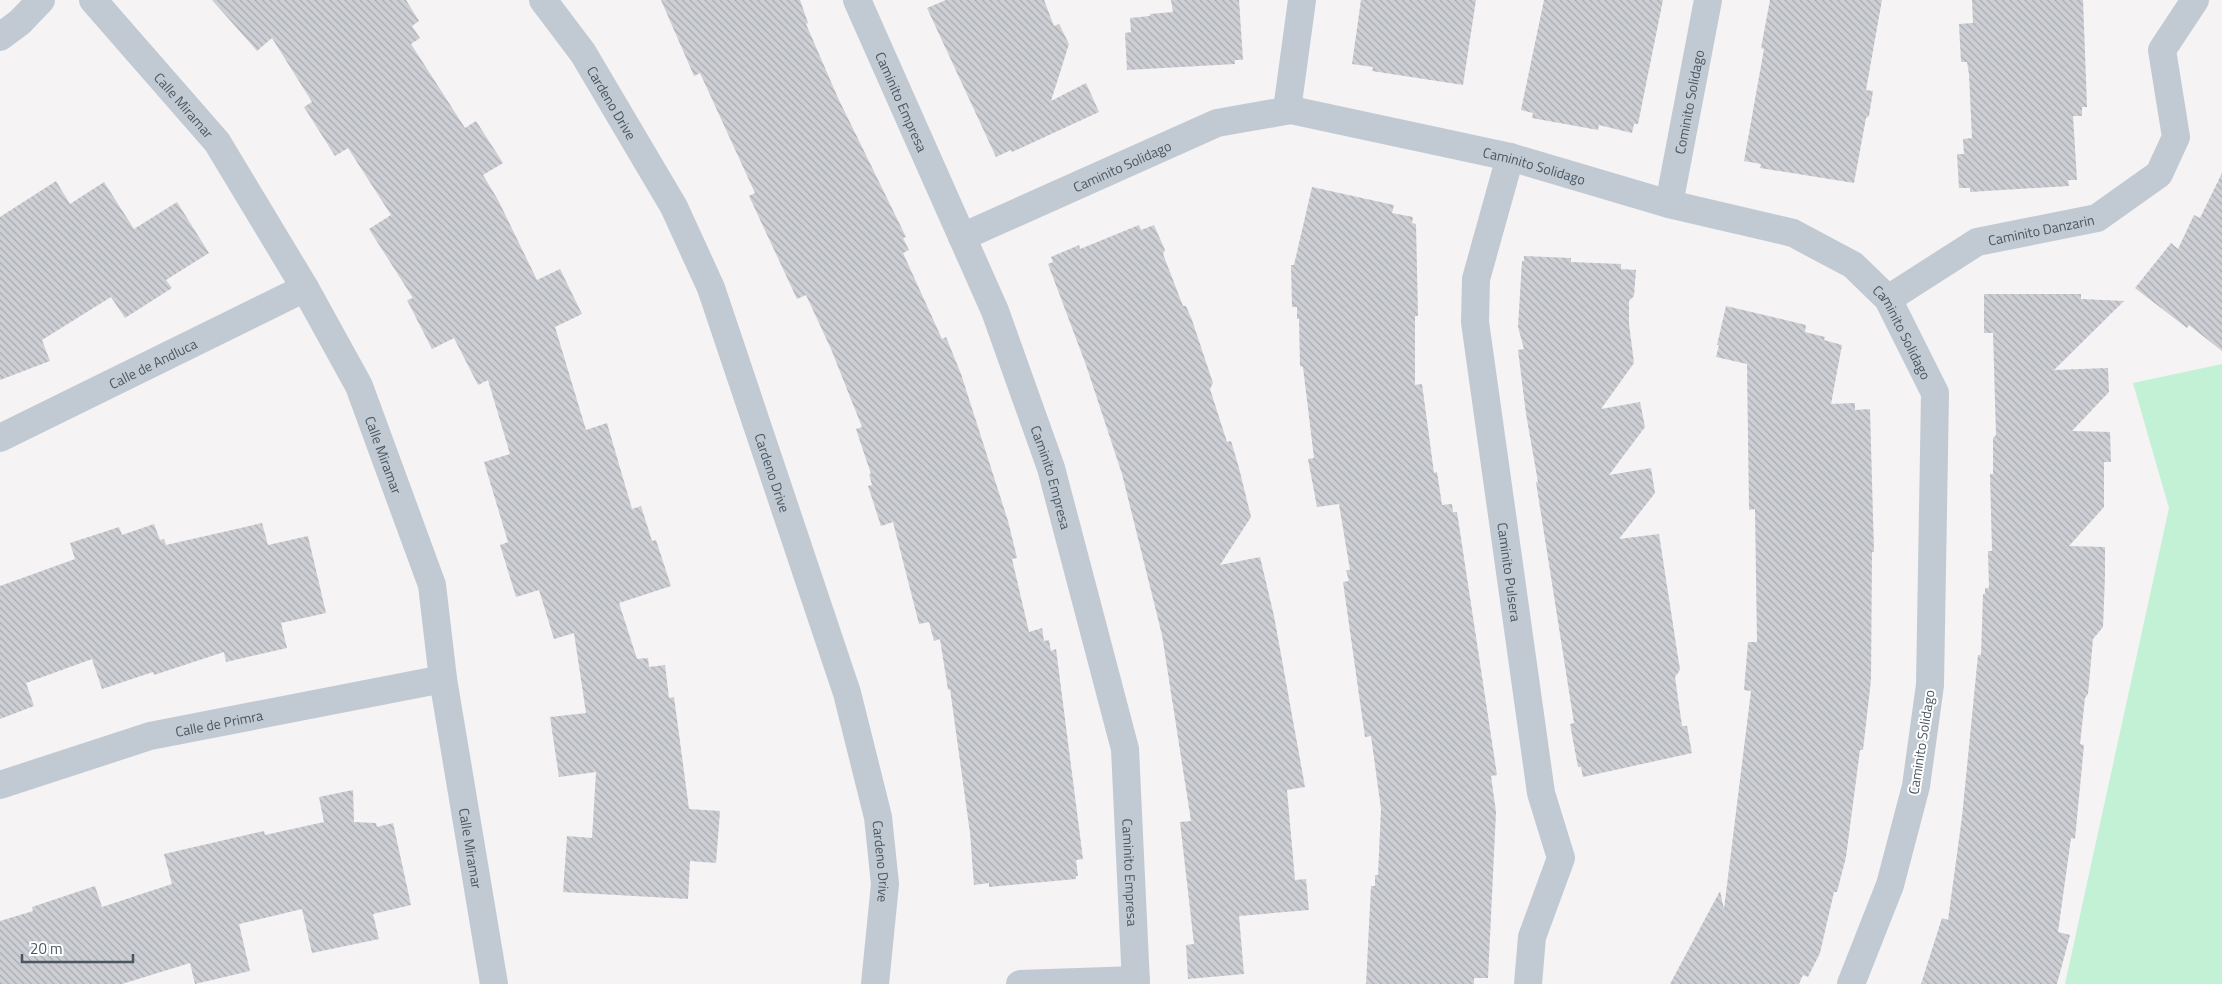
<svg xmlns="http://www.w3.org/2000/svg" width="2222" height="984" viewBox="0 0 2222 984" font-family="'Titillium Web',sans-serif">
	<defs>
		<pattern id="building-back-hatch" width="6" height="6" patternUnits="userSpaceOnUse" patternTransform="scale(1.25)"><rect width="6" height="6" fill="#cdcfd5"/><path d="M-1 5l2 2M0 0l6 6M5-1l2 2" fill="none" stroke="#a8abb0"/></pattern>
	</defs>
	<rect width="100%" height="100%" fill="#f5f3f3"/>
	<path fill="#c3f1d5" d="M2222,364V984H2065L2169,508L2133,383Z"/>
	<path fill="url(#building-back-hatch)" d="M212,0H406L419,21L412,26L420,38L411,44L465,128L476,121L503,163L483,175L498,200L537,280L560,269L582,314L555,327L586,430L607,423L632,509L641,506L652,541L656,540L671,586L619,603L637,659L648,658L649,667L665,665L669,698L674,697L689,809L720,811L716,863L690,861L688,899L563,892L567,836L592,838L596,772L559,777L550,717L586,713L574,633L554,639L539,590L516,597L500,545L508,542L484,462L510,454L488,380L478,385L454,338L432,349L407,300L413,298L369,229L391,215L348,148L335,156L304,107L312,102L272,38L257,51Z
		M661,0H800L808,23L806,24L838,98L906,237L903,238L909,250L903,253L942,339L946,337L961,374L1008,521L1017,558L1012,559L1029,632L1042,628L1044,641L1049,640L1051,651L1056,649L1083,859L1076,860L1078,876H1076V879L989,887V883L974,885L970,833L950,689L948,690L940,639L934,641L929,622L919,624L893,522L881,526L868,486L872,485L869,474H871L856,429L862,427L831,349L806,295L797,299L749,196L755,193L700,73L694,76Z
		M946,0H1044L1054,26L1059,24L1069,44L1051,101L1086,83L1099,112L1012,152L1011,150L996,157L927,8Z
		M1171,0H1239L1243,60H1235V64L1127,70L1125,33L1131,32L1130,18L1150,16V14L1173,12Z
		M1361,0H1476L1463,85L1372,71L1373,67L1352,64Z
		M1544,0H1663L1638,124H1634L1632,133L1599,125L1598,130L1532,118L1533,113L1521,110Z
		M1770,0H1882L1866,90L1873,91L1869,116L1866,118L1854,183L1760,168L1761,164L1744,161L1764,49L1761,48Z
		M1972,0H2083L2087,107H2082V116H2073L2077,180H2068L2069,186L1970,192V188H1959L1957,154H1964L1963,139L1972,138L1969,74L1967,62H1961L1959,24L1973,23Z
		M2222,173V351L2189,325L2187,328L2135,288L2171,243L2178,249L2194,215L2200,218Z
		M56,181L70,204L104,182L134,229L177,202L209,253L166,280L172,288L125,318L111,297L42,340L50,361L0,380V217Z
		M1312,187L1394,205L1392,213L1413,217L1412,223L1416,224L1418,316H1415V385L1422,384L1434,473L1437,472L1442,505L1452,504L1453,512H1457L1497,775L1491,776L1496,812L1488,978H1474V984H1366L1371,886H1375V875H1378L1381,809L1371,736L1365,737L1343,582L1349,581L1346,570H1350L1339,504L1317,507L1308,459L1314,458L1303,367L1300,366L1299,319H1297V307H1292L1291,265H1294Z
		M1139,225L1141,230L1154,225L1165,250L1163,254L1183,306H1186L1192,320L1213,383L1210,389L1227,442L1231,441L1239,468L1251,517L1220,565L1260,557L1274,616L1305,787L1287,790L1295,880L1306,879L1309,910L1239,916L1244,974L1188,979L1186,945L1194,944L1180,822L1191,821L1162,635L1122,474L1086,365L1048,264L1053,262L1051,257L1079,245L1080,249Z
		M1524,256L1571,258V262L1621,264V269L1636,270L1634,296L1629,301V324L1634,363L1601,409L1640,402L1645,427L1609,475L1651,468L1655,493L1619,539L1659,534L1680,670L1675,677L1682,726H1687L1692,753L1583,777L1581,767H1578L1570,724L1574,723L1536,482H1538L1526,414L1518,350L1524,349L1518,327L1522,261H1524Z
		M1984,294H2081V299L2124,301L2054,370L2108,368L2109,392L2072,431L2110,432L2111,462H2104V507L2069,546L2105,547V576L2103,627L2093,639L2088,694L2085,698L2080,744L2084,745L2075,839L2071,838L2058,932L2070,935L2057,984H1921L1942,918L1948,920L1962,817L1978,655H1981L1983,594H1985V588H1989L1988,551H1992L1990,474H1993V438L1996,435L1993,333H1984Z
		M1726,306L1806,325L1805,332L1825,337L1824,340L1842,345L1831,404L1855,403V410L1870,409L1874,552H1872L1871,680L1863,750H1860L1846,857L1837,892H1834L1820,953L1808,977L1803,975L1799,984H1670L1720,891L1724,909L1751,691L1744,690L1748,642H1757L1755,509L1749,510L1747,364L1716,357L1719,345H1717Z
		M262,523L268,545L308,536L326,613L281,623L287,648L226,662L224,652L154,675L153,672L102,689L92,659L26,683L34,706L0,719V586L75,559L70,543L119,527L122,535L154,524L160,540L164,539L166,545Z
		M353,790L354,822L376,823L377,827L393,823L411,905L373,914L379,939L312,953L302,909L239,924L250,971L195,984L190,963L122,984H0V921L33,911L32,907L95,886L102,907L172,884L164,854L264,831L265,835L324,822L319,797Z"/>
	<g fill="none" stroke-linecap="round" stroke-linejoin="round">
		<g stroke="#c1cad2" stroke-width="28">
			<path id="s1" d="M93,0L217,142L305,288L359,386L432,585L443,679L494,984"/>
			<path id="s2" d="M543,0L583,53L674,207L711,288L847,693L878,817L885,884L875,984"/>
			<path id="s3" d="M857,0L995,311L1051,468L1125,749L1136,984"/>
			<path d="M0,37L20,22L41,0"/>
			<path d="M1287,110L1302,0"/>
			<path id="s4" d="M1510,157L1476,279L1475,322L1541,793L1561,858L1532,937L1528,984"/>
			<path id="s5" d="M1669,204L1708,0"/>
			<path id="s6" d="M962,237L1217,123L1291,110L1510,157L1669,204L1793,233L1853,265L1888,299L1935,393L1930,685L1916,786L1890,885L1851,984"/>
			<path id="s7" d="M1888,299L1977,242L2097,218L2159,174L2176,137L2162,50L2195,0"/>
			<path id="s8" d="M0,438L305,288"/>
			<path id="s9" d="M0,785L150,736L443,679"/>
			<path d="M1020,984L1136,980"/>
		</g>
	</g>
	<g text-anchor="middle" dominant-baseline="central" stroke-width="4" stroke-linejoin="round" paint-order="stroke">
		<g font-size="14" fill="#4a5661" stroke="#fff">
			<text stroke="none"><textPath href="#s2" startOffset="124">Cardeno Drive</textPath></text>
			<text stroke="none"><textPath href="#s3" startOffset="111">Caminito Empresa</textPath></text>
			<text stroke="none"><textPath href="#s5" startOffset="104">Cominito Solidago</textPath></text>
			<text stroke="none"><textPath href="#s1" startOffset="139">Calle Miramar</textPath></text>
			<text stroke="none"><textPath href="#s6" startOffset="175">Caminito Solidago</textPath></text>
			<text stroke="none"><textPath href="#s6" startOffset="604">Caminito Solidago</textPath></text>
			<text stroke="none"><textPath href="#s7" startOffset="171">Caminito Danzarin</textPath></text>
			<text stroke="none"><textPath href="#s6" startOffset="1024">Caminito Solidago</textPath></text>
			<text stroke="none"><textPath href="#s8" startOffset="170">Calle de Andluca</textPath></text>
			<text stroke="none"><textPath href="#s1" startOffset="544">Calle Miramar</textPath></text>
			<text stroke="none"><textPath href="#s2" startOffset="529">Cardeno Drive</textPath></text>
			<text stroke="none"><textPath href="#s3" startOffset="516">Caminito Empresa</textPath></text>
			<text stroke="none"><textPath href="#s4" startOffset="422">Caminito Pulsera</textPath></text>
			<text stroke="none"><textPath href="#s9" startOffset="228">Calle de Primra</textPath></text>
			<text transform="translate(1921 742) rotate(-81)">Caminito Solidago</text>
			<text stroke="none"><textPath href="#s1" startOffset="949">Calle Miramar</textPath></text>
			<text stroke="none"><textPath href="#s2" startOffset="934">Cardeno Drive</textPath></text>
			<text stroke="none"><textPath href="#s3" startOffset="921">Caminito Empresa</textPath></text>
		</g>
	</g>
	<path d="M22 954v8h111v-8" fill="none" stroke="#4a5661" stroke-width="2.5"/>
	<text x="30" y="954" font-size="15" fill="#4a5661" stroke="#ffffff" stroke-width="4" paint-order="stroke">20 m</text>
</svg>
